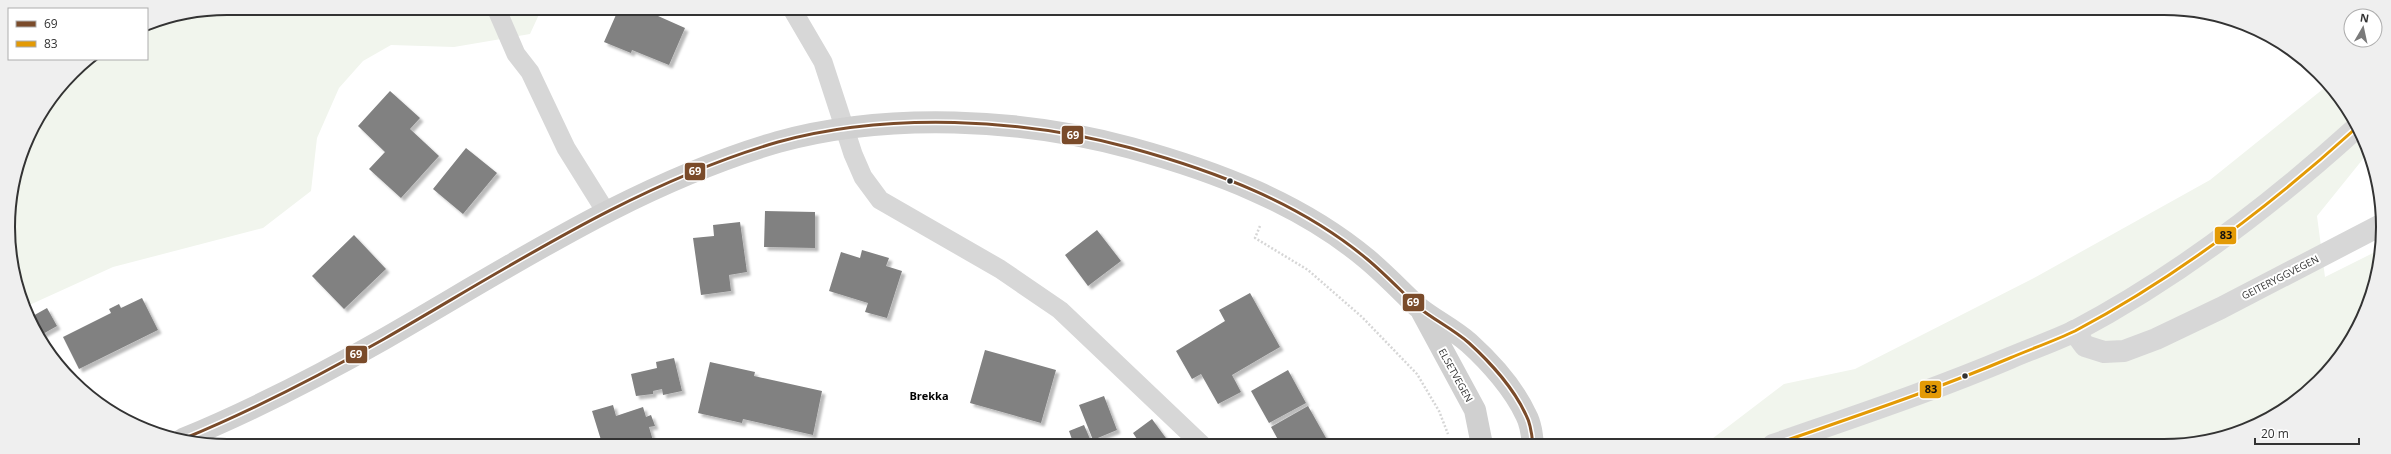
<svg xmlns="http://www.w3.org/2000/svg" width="2391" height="454" viewBox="0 0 2391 454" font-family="'Open Sans',sans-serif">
	<defs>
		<filter id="shadow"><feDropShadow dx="3.5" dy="3.5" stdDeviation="1" flood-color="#0004"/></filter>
	</defs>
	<rect width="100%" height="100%" fill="#fff"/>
	<path fill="#f1f5ed" d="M227,8H542L530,34L454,47L391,45L363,61L339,88L317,138L311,191L263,228L113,267L25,307L20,298L8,213L25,143L72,72L92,59H147V24Z
		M2328,85L2338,94L2367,154L2317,216L2325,277L2381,249V255L2360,324L2319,382L2261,424L2179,446L1704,445L1784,384L1855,369L2034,278L2210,180Z"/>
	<path fill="#818181" filter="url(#shadow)" d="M619,8H640L685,28L669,65L632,50L631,53L604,42Z
		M390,91L420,118L410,129L439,156L401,198L369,169L385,152L358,126Z
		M466,148L497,173L463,214L433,189Z
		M765,211L815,212V248L764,247Z
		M740,222L747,272L729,275L731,291L701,295L693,238L714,236L713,225Z
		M1097,230L1121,261L1088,286L1065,255Z
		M354,235L386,269L344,309L312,276Z
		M862,250L889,258L886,266L902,271L887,318L865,312L868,303L829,291L841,252L860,258Z
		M1250,293L1280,347L1232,375L1241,392L1218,404L1201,374L1192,379L1176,351L1225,321L1219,310Z
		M142,298L158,330L79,369L63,337L111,313L109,309L119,304L121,308Z
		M47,308L57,326L41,335L31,317Z
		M985,350L1056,370L1041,423L970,403Z
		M674,358L682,391L663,395L662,389L653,391V394L636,396L631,374L657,368L656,362Z
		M710,362L755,372L754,376L822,391L813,435L743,419L742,423L698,413Z
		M1288,370L1306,403L1269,423L1251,391Z
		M1104,396L1117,430L1093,440L1079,405Z
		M613,405L616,416L643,407L646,417L651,415L655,426L649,427L654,444H593V442L601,440L592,411Z
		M1308,406L1330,445H1281L1271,427Z
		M1152,419L1171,445H1141L1133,433Z
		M1084,425L1090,439L1074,445L1069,431Z"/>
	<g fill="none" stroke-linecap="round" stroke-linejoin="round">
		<path stroke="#d6d6d6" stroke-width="2.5" stroke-dasharray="2 2" stroke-linecap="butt" d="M1260,226L1255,238L1308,270L1362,317L1417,374L1439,411L1448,434"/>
		<path stroke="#d7d7d7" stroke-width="19" d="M496,8L516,54L530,72L566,148L606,212
			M792,9L823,62L853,154L863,177L880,200L1000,269L1060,310L1202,445"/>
		<path stroke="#d7d7d7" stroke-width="22" d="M2074,331L2085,346L2104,352L2124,351L2156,339L2221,308L2379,226"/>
		<path stroke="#d7d7d7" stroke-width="22" d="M1773,445C1853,417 1932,391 2010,358C2031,349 2054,341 2075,331C2177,277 2270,206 2355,129"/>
		<path stroke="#d0d0d0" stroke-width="22" d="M1422,312L1475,410L1482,445
			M183,439C253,410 319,376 384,339C511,266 636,183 778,142C887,112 1022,118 1131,148C1215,171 1300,203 1367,259C1385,274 1401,291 1418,307C1434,320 1453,329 1469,343C1490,362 1514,389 1526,415C1531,424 1532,435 1533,445"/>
		<defs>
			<path id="bus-1" d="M183,439C253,410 319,376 384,339C511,266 636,183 778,142C887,112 1022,118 1131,148C1215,171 1300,203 1367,259C1385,274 1401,291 1418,307C1434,320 1453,329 1469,343C1490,362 1514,389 1526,415C1531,424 1532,435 1533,445"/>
			<path id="bus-2" d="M1773,445C1853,417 1932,391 2010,358C2031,349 2054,341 2075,331C2177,277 2270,206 2355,129"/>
		</defs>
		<use href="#bus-1" stroke="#fff" stroke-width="6"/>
		<use href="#bus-2" stroke="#fff" stroke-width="6"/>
		<use href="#bus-1" stroke="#7a4b2a" stroke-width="3"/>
		<use href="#bus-2" stroke="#e39a05" stroke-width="3"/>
	</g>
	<g fill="#333" stroke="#fff" stroke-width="1.5">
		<circle cx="1230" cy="181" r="3.5"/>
		<circle cx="1965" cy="376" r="3.5"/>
	</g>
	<g text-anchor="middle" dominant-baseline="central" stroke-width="4" stroke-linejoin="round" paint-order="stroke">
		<g font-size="10" fill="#333" stroke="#fff">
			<text transform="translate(2280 277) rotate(-27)">GEITERYGGVEGEN</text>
			<text transform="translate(1456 375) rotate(61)">ELSETVEGEN</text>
		</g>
		<g font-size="11" font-weight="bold" fill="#000" stroke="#fff">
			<text x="929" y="395">Brekka</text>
		</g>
	</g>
	<path d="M0 0H2391V454H0ZM227 15H2164A212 212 0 0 1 2376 227V227A212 212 0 0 1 2164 439H227A212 212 0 0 1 15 227V227A212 212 0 0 1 227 15Z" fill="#efefef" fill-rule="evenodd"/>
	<path fill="none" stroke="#333" stroke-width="2" d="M227 15H2164A212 212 0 0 1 2376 227V227A212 212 0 0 1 2164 439H227A212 212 0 0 1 15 227V227A212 212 0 0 1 227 15Z"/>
	<g stroke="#fff" stroke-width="1.5">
		<rect x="1061" y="125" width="23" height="20" rx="4" fill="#7a4b2a"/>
		<rect x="684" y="162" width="22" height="19" rx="4" fill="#7a4b2a"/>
		<rect x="2214" y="226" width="23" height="19" rx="4" fill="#e39a05"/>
		<rect x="1402" y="293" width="23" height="19" rx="4" fill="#7a4b2a"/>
		<rect x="345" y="345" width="23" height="19" rx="4" fill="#7a4b2a"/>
		<rect x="1919" y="380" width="23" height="19" rx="4" fill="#e39a05"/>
	</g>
	<g font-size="11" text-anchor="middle" font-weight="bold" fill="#fff">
		<text x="1073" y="139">69</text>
		<text x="695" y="175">69</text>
		<text x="1413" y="306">69</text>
		<text x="356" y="358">69</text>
	</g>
	<g font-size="11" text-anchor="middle" font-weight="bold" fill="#111">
		<text x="2226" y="239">83</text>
		<text x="1931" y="393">83</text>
	</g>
	<rect x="8" y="8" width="140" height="52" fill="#ffffff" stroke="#adadad"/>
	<rect x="16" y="21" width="20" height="6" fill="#7a4b2a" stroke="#adadad"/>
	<text x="44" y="28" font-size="12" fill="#333333">69</text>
	<rect x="16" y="41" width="20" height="6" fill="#e39a05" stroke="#adadad"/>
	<text x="44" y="48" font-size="12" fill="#333333">83</text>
	<g transform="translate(2363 28) rotate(9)"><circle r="19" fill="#ffffff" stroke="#adadad"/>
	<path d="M0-3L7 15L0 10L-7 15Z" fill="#7a7a7a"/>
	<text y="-6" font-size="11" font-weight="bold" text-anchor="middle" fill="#333333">N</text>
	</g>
	<path d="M2255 438v6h104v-6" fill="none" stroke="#333333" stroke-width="2"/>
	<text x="2261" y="438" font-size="12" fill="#333333" stroke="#ffffff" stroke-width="3" paint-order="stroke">20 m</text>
</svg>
